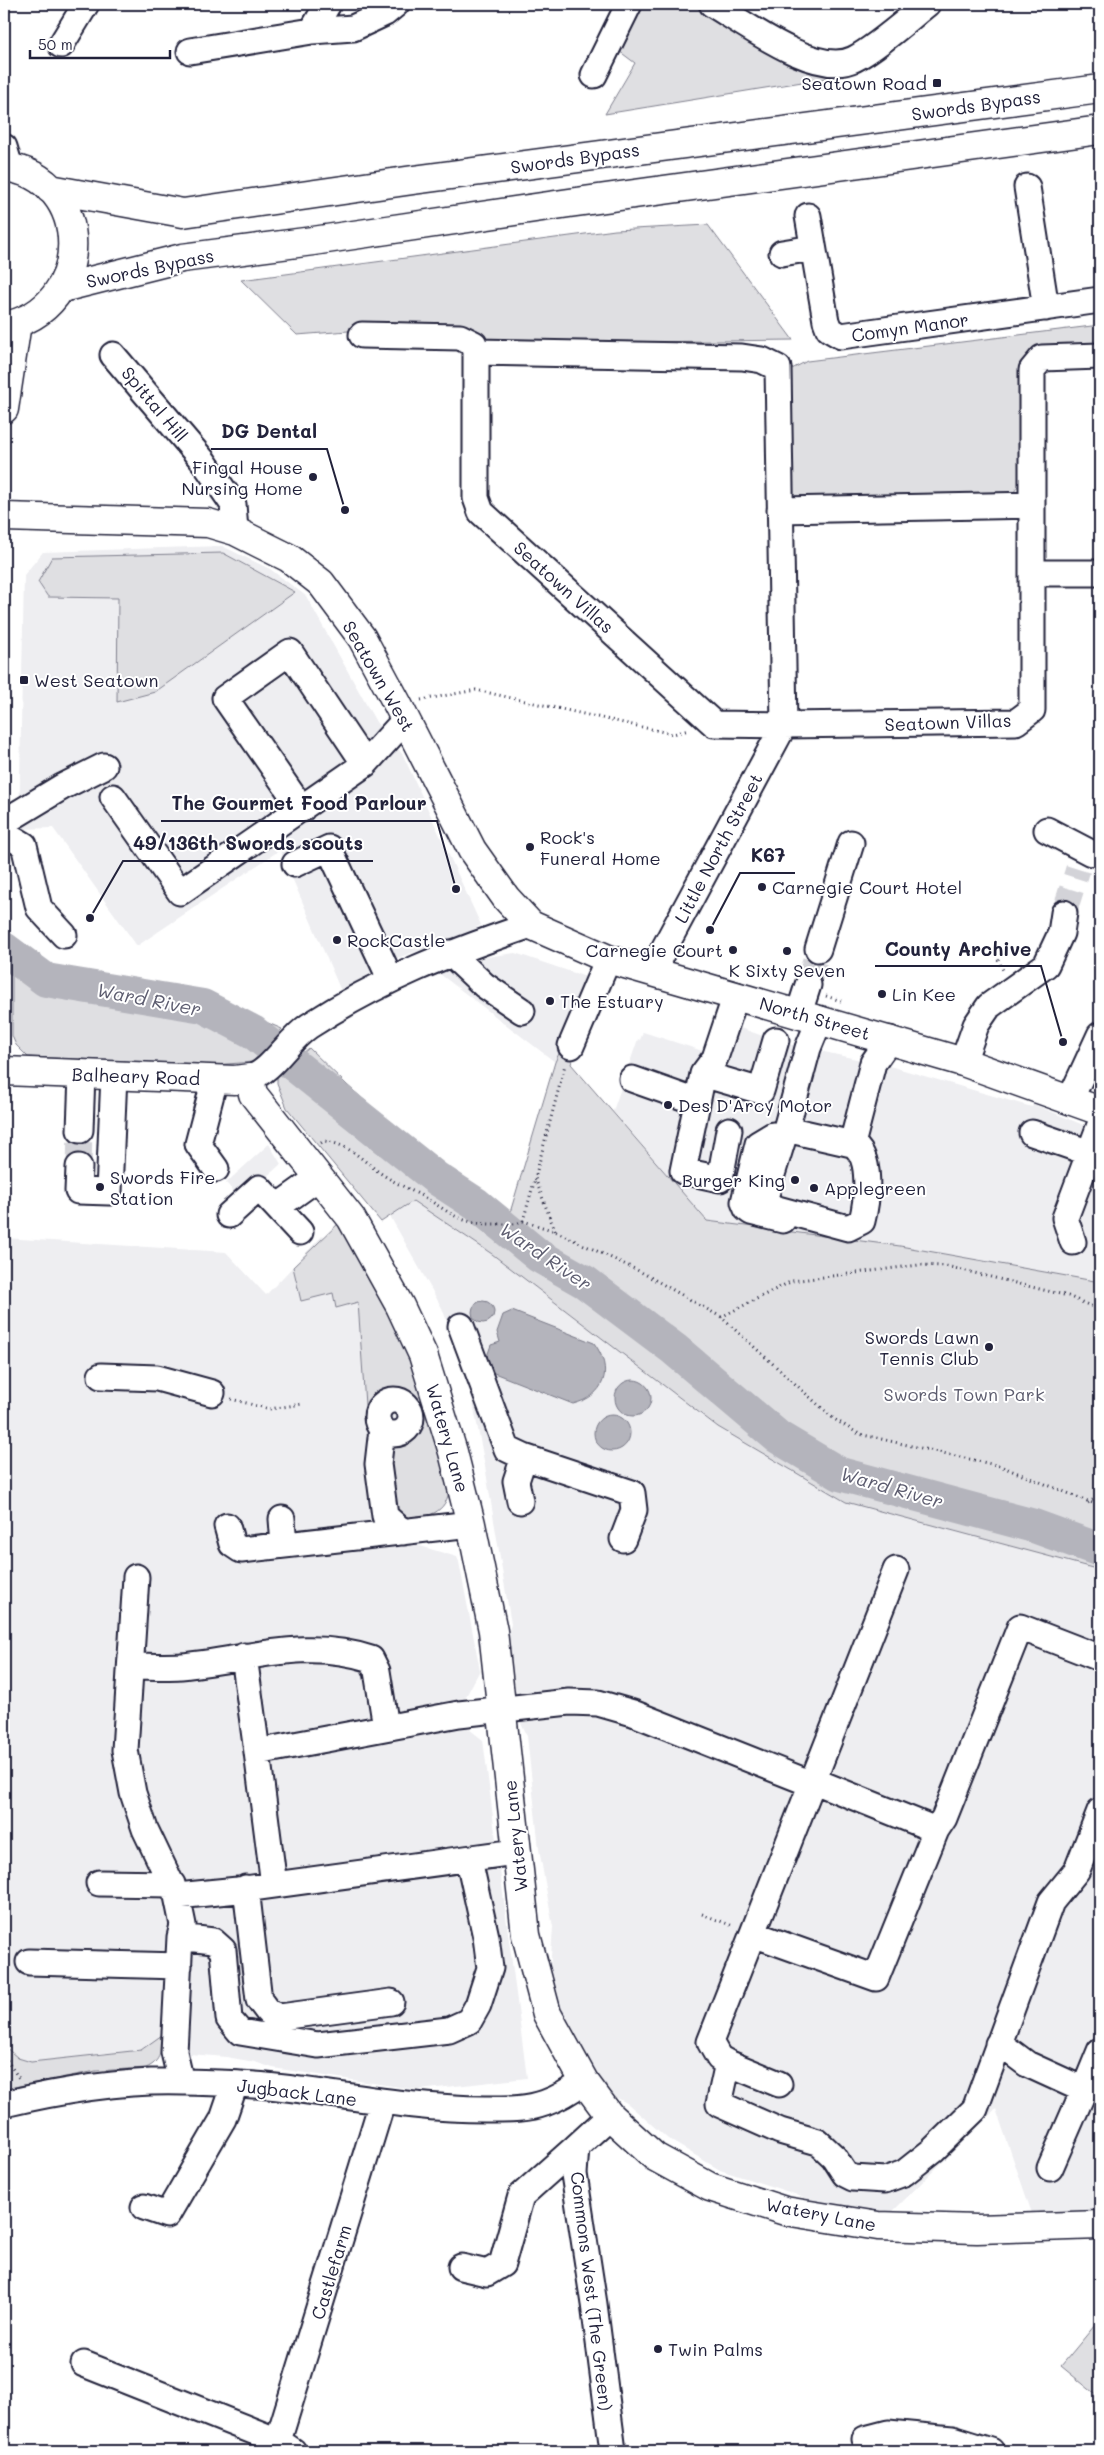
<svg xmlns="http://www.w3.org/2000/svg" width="1104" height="2455" viewBox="0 0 1104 2455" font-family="Mali,sans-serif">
	<rect width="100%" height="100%" fill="#fff"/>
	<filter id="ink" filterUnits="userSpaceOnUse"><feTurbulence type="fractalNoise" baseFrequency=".02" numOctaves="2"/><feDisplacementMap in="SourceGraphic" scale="10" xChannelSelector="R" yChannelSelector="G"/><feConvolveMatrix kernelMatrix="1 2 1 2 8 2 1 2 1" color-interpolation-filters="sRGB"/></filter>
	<g filter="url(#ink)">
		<path fill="#eeeef1" d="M222,546L270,569L306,596L376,722L403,755L481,925L467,933L392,960L341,991L280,850L137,946L53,828L19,829L24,575L43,552Z
			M515,953L592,979L585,1001L555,1062L436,971L479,958Z
			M726,1023L783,1043L893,1067L1032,1107L1033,1104L1100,1132V1282L900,1246L707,1221L613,1111L638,1039L640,1040L643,1032L709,1053Z
			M269,1144L281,1164L241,1199L226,1183Z
			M413,1201L492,1254L718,1427L846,1502L1100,1570V2210L1037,2228L996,2109L878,2226L789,2192L720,2170L668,2139L627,2103L584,2081L547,2014L553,1927L539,1849L527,1736L498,1676L511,1624L485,1466L469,1382L442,1308L390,1216Z
			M323,1235L413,1383L431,1448L415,1518L417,1545L457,1557L459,1562L480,1670L463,1702L460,1722L483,1740L527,2078L419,2090L273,2068L255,2062L226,2057L141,2050L31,2062L18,2058L4,2046V1238L226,1252L266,1295Z"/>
		<path fill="#dfdfe2" stroke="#80808e" d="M641,4H692L807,64L839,76L605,114L635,63L619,51Z
			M708,225L793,340L482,344L465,333L348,331L297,335L241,280L615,230Z
			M1100,325V347L1048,350L1020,483L1010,498L791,499L788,371L807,361Z
			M223,553L295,592L155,692L117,702L118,598L48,597L38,582L52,557Z
			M12,939L50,973L87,982L99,972L149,988L217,1001L282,1029L253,1062L214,1065L28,1057L16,1045L12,1036Z
			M564,1043L576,1048L571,1064L707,1221L900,1246L1100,1282V1570L846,1502L718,1427L492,1254L413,1201L381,1222L287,1108L277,1083V1075L309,1048L347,1085L446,1171L509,1216L555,1062Z
			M340,1222L403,1339L426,1403L449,1491C445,1517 421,1518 399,1520L394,1518L385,1453L415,1428L421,1413L417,1397L408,1393L381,1395L373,1408L365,1405L358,1302L336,1308L333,1293L301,1301L293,1267Z
			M162,2035C162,2049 161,2062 146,2068L96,2071L4,2089V2046L18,2058L31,2062L141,2050Z
			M1100,2319V2398L1061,2366Z"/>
		<path fill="#b4b4bc" stroke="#7a7a88" d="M472 1312a11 11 0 1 1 22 0a11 11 0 1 1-22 0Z
			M512,1311L594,1343C614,1370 605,1396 573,1404L489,1371L485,1362L491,1345L500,1342L497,1332L503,1315Z
			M615 1398a18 18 0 1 1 36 0a18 18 0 1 1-36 0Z
			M594 1433a18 18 0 1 1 36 0a18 18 0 1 1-36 0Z"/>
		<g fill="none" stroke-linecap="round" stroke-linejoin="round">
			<path stroke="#b4b4bc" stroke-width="34" d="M4,949L46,980L203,1006L253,1032L436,1178L476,1204L539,1256L585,1282L674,1349L778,1437L840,1474L1034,1526L1100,1550"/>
			<path stroke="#d3d3d8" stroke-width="25" stroke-dasharray="25 12" stroke-linecap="butt" d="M1064,913L1078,869
				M808,985L818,949
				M79,1167L80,1130"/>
			<defs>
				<path id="minor" d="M712,4C744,23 817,78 854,59C876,48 907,20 927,4
					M312,31L328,4
					M61,45L86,4
					M190,51L312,31L353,28L385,13L396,4
					M594,75L629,4
					M4,147L10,167
					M1027,187L1046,308
					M808,216L826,321L829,329L841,336L1100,300
					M782,253L813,248
					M362,335L460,337L474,344L476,352V498L481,512L714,724L784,725L1016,722L1032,710V370L1042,358L1100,356
					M476,352L742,357L762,360L778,368L784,725L652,971
					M113,355L204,462L233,504L235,531
					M780,510L1031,505
					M1032,573H1100
					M113,797L180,892L365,764L405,720
					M302,809L225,698L290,652L365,764
					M4,822L62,787L104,766
					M1047,830L1091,853
					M4,833L24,845L39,908L64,935
					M295,864L329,848L390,978
					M818,949L851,843
					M450,953L484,985L522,1011
					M799,1013L808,985
					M820,1019L808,1048L786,1129L852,1144L873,1063L890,1039
					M571,1046L608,959
					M963,1062L976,1025L989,1006L1046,965L1061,933L1064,913
					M703,1074L761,1091L776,1040
					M250,1078C272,1071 288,1040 309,1026C381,979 451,952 531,925
					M215,1079L198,1144L216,1169
					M632,1079L697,1102
					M1070,1100L1100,1035
					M786,1129L765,1197V1204L774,1208L848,1228L862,1221C867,1201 873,1156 852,1144
					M80,1130L82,1074
					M729,1130L720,1179L683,1171L703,1074L715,1058L736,995
					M1032,1133L1090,1153
					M773,1135L758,1144L744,1202L747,1209L751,1212L783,1220
					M79,1167L78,1191L109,1192L114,1075
					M277,1207L319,1177
					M229,1215L259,1188L300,1232
					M1073,1242L1065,1218L1100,1125
					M461,1326L507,1449L524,1457L516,1481L520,1501
					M101,1376L157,1378L212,1393
					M377 1417a17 17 0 1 1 34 0a17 17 0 1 1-34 0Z
					M382,1429L378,1464L385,1516L403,1532
					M524,1457L632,1493L634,1510L623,1539
					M282,1519L284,1545
					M227,1526L232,1544L241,1550L471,1524
					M896,1570L710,2042L719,2058L728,2063L719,2104L780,2131L818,2142L834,2157L845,2174L853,2178L885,2180L904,2173L933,2150L975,2109L1051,1902L1077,1870L1100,1811
					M136,1577L125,1750L133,1793L145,1829L177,1896L183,1925L180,1937L174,2052L181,2082
					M244,1656L257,1752L459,1714L569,1702L598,1703L633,1713L812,1784H822L936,1830L944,1818L1020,1627L1100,1658
					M131,1666C148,1666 165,1667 181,1666C247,1660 305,1637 371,1659L377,1671L386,1727
					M257,1752L274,1885
					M99,1883L172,1884
					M246,1888L259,2000L268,2012L280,2017L391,2002
					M177,1896L238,1890L516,1852
					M753,1934L876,1978L936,1830
					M180,1937L213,1941L223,1950L229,2019L240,2032L318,2045L449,2030L469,2021L478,2005L490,1968L486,1937L469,1860
					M29,1962L179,1966
					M998,2044L1007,2049L1027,2064L1084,2090L1050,2168
					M728,2063L779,2084
					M1084,2090L1100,2051
					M4,2104C59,2091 127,2080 184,2082C222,2083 262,2084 301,2090C362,2098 422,2109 485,2109C505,2109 526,2110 545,2103C559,2098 572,2090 584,2081
					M610,2116L576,2147L574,2174L594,2304L613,2451
					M144,2207L167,2215L223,2119L235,2084
					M461,2267L487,2273L502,2264L521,2196L576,2147
					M84,2364L278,2441L293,2451
					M865,2439L888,2433L952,2439L991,2451
					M278,2441L382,2103"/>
				<path id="major" d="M4,167C95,177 95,310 4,326
					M50,189L183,213L413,180L1100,89
					M62,288L182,258L313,241L569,203L1100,130
					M4,409L17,323
					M4,517L208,523L235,531L289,558L321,583L362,638L398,705L472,850L506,898L531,925L608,959L963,1062L1100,1111
					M4,1071L235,1080L250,1078L253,1094L351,1218L400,1306L423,1355L453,1452L471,1524L493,1631L526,1935L547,2014L584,2081L610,2116L655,2157L710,2187L785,2211L878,2226L977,2229L1100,2225"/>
			</defs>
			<use href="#minor" stroke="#22223b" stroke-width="29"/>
			<use href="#major" stroke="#22223b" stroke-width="31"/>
			<path stroke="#22223b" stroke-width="3" stroke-dasharray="1 4" stroke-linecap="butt" d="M421,700L476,690L673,734L689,730
				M996,955L1003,970
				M826,996L841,1001
				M321,1143L324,1141C348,1144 360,1158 379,1172C391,1181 407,1188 420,1195C455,1214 457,1225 501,1224C509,1224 516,1225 523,1221L555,1231L641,1272L721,1317L834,1419L859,1434L1000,1466L1100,1506
				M523,1221L535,1179
				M555,1231L535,1178L565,1065
				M721,1317L792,1281L919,1265L946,1266L1068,1296L1100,1310
				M231,1399L269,1409L302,1404
				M1088,1503L1100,1495
				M702,1914L733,1926
				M4,2056L20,2080"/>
			<use href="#minor" stroke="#fff" stroke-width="25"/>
			<use href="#major" stroke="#fff" stroke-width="28"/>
		</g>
	</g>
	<g fill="#22223b" stroke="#fff" stroke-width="2">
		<rect x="932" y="78" width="10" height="10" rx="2.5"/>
		<circle cx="313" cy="477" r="5"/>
		<rect x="19" y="675" width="10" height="10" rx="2.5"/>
		<circle cx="530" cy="847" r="5"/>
		<circle cx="762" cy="887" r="5"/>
		<circle cx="337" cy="940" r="5"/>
		<circle cx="733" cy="950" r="5"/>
		<circle cx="787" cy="951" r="5"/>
		<circle cx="882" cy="994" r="5"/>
		<circle cx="550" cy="1001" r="5"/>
		<circle cx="668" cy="1105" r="5"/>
		<circle cx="795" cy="1180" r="5"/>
		<circle cx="100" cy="1187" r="5"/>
		<circle cx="814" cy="1188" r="5"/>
		<circle cx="989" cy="1347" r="5"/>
		<circle cx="658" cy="2349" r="5"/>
	</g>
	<g text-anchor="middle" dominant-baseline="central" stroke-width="4" stroke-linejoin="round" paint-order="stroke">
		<g font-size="18" fill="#22223b" stroke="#fff" text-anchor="start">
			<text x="927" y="83" text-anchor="end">Seatown Road</text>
			<text x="303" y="467" text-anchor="end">Fingal House<tspan x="303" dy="21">Nursing Home</tspan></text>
			<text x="34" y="680">West Seatown</text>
			<text x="540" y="837">Rock's<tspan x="540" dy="21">Funeral Home</tspan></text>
			<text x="772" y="887">Carnegie Court Hotel</text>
			<text x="347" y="940">RockCastle</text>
			<text x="723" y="950" text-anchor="end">Carnegie Court</text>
			<text x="787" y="970" text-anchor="middle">K Sixty Seven</text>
			<text x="892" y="994">Lin Kee</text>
			<text x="560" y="1001">The Estuary</text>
			<text x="678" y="1105">Des D'Arcy Motor</text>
			<text x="110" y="1177">Swords Fire<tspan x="110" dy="21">Station</tspan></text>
			<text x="785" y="1180" text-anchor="end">Burger King</text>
			<text x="824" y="1188">Applegreen</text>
			<text x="979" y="1337" text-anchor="end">Swords Lawn<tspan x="979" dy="21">Tennis Club</tspan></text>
			<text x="668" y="2349">Twin Palms</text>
		</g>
		<g font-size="18" fill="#22223b" stroke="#fff">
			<text transform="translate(976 105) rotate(-8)">Swords Bypass</text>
			<text transform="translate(575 158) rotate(-8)">Swords Bypass</text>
			<text transform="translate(150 268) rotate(-12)">Swords Bypass</text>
			<text transform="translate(910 327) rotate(-8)">Comyn Manor</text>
			<text transform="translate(155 404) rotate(50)">Spittal Hill</text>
			<text transform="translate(564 587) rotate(42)">Seatown Villas</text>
			<text transform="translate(379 676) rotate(60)">Seatown West</text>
			<text transform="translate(948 722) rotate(-2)">Seatown Villas</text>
			<text transform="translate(718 848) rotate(-62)">Little North Street</text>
			<text transform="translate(815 1018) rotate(16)">North Street</text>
			<text transform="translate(136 1076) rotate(2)">Balheary Road</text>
			<text transform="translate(448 1438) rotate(74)">Watery Lane</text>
			<text transform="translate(515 1836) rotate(-96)">Watery Lane</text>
			<text transform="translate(297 2092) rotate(7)">Jugback Lane</text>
			<text transform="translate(821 2214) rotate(11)">Watery Lane</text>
			<text transform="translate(331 2272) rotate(-73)">Castlefarm</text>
			<text transform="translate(592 2291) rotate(83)">Commons West (The Green)</text>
		</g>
		<g font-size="18" fill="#5b5b6d" stroke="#fff">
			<text x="964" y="1394">Swords Town Park</text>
		</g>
		<g font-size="19" font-style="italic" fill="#5c5c6f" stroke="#fff">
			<text transform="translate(149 999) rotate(11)">Ward River</text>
			<text transform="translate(546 1256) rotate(34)">Ward River</text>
			<text transform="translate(892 1487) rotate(16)">Ward River</text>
		</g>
	</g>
	<path fill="none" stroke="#22223b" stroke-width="2" d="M345 510L327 449H211M456 889L437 821H161M90 918L123 861H373M710 930L740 873H795M1063 1042L1041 966H875"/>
	<g fill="#22223b" stroke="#fff" stroke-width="2">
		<circle cx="345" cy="510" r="5"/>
		<circle cx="456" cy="889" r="5"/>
		<circle cx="90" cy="918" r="5"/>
		<circle cx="710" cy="930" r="5"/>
		<circle cx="1063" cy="1042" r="5"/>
	</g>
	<g font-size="19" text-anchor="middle" font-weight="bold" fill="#22223b" stroke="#fff" stroke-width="4" stroke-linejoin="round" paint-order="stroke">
		<text x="269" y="438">DG Dental</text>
		<text x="299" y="810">The Gourmet Food Parlour</text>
		<text x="248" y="850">49/136th Swords scouts</text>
		<text x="768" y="862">K67</text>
		<text x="958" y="956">County Archive</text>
	</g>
	<rect width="1104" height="2455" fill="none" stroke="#fff" stroke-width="20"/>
	<rect x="10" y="10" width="1084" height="2435" fill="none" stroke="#22223b" stroke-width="2" filter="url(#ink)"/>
	<path d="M30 50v8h140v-8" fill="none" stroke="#22223b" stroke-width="2.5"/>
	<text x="38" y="50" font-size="15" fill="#22223b" stroke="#ffffff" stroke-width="4" paint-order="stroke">50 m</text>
</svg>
